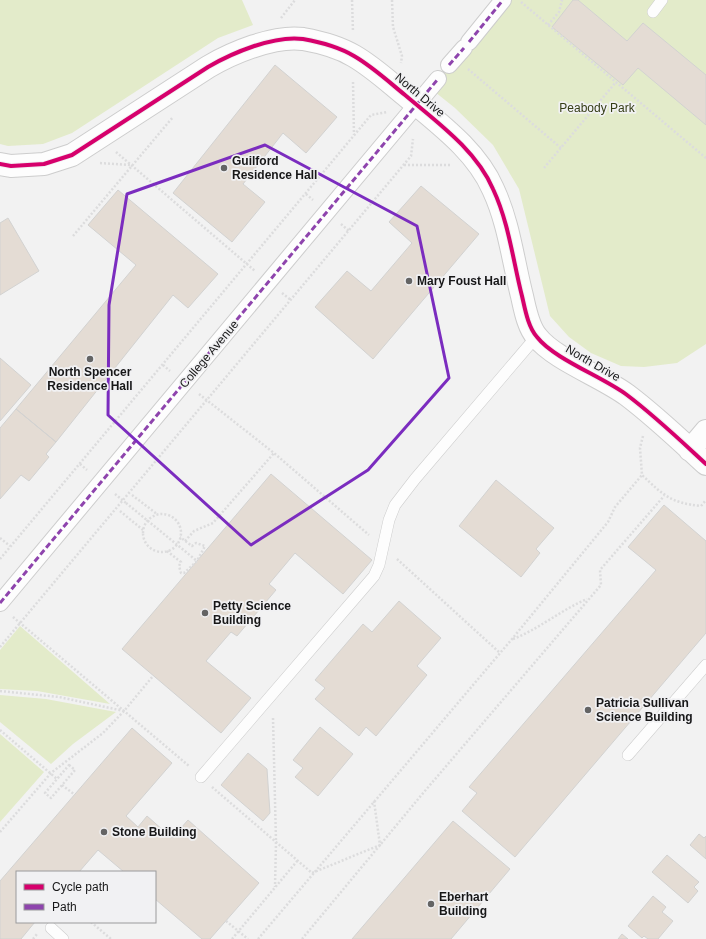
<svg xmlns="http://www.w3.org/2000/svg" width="706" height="939" viewBox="0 0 706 939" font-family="Arial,sans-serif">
	<rect width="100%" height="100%" fill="#f2f2f2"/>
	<path fill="#e3ebca" d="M0,0H242L253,25L218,38L72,133L43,144L8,146L0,144Z
		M503,0H706V344L677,363L644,367L621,366L591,353L569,337L550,316L519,189L493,145L455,108L430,88Z
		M20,626L110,704L37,691L0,689V650Z
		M0,695L46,699L116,712L73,744L51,764L0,722Z
		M0,734L44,772L0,822Z"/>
	<path fill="#e4dcd4" stroke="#d2d2d1" d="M573,0H578L627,41L643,23L706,75V125L638,68L623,85L552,27Z
		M275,65L337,117L306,153L283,133L243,184L265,202L232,242L173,193Z
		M421,186L479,234L373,359L315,307L347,271L371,291L412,243L389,222Z
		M118,190L218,274L188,308L173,295L56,442L16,409L136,265L88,225Z
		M8,218L39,271L0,295V223Z
		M0,358L31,385L0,421Z
		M16,409L56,442L46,454L49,457L29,481L21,475L0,499V428Z
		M271,474L372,560L343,594L295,553L269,584L276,590L237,636L231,632L206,661L251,698L221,733L122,649Z
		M496,480L554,528L536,549L540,553L521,577L459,526Z
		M664,505L706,541V633L515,857L462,811L477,793L469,787L656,570L628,547Z
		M399,601L441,638L417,666L427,675L376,736L366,727L359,736L315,699L325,688L315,680L363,624L372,632Z
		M320,727L353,754L318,796L295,777L303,768L293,760Z
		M132,728L172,763L126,816L138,827L147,816L172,838L188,820L259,883L210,939H202L155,899V872H124L98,850L79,872H17V922H35L21,939H0V881Z
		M248,753L267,769L270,813L263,821L221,785Z
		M453,821L510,869L451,939H352Z
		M699,834L704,838L706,836V859L690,845Z
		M667,855L699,882L694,887L698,891L688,903L652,872Z
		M653,896L666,907L662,912L673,921L658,939H648L644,936L642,938L628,926Z
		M622,934L628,939H618Z"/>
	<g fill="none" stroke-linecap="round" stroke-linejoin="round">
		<defs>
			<path id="service" d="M653,12L662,0
				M628,755L706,665
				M201,777L374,576L379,565L389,520L395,505L415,479L536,337
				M51,928L63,939"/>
			<path id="pedestrian" d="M469,42L503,0
				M449,65L464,48
				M0,603L438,79"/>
			<path id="minor" d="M0,164L11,166L44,164L72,155L208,67C232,53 274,35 303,39C320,42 339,47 354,56C373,67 389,82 405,95C438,123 476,150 493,189C509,223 513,261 522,296C525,309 528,327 537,337C554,359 603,377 627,395C655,416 681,441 706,464
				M690,450L706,431"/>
		</defs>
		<use href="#service" stroke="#cdcdcd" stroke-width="12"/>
		<use href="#pedestrian" stroke="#cdcdcd" stroke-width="18"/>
		<use href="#minor" stroke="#cdcdcd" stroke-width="24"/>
		<path stroke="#dcdcdd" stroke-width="2.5" stroke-dasharray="2 2" stroke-linecap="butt" d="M352,0L353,32
			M392,0L393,27L402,56L401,63
			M521,2L706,158
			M281,18L295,0
			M548,25L559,12L562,0
			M468,69L561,148
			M353,82L354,135
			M116,152L255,271
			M100,163L131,165
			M404,165H451
			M544,168L616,82
			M306,194L313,200
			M341,224L349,231
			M73,236L173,117
			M282,293L291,300
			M163,365L170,371
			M199,394L274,453L369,535
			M643,436L640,448L642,475C663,495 671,503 701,506L706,500
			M80,464L87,470
			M115,494L126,503
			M132,495L157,514
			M120,511L143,530
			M143 533a19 19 0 1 1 38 0a19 19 0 1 1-38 0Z
			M0,538L10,546
			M185,541L194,531L213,523L274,453
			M167,551L181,562L179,566L181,573H184L197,561L205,546L196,543L192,546L180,537
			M0,559L371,115L387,112
			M397,559L500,653
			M13,617L189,766
			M513,639C539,629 561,610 587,599
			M0,647L411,156L413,139
			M0,691L59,697L124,711
			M273,718L276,842L275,887
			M0,730L57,779
			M69,765L75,770L51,798L45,793Z
			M62,785L75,795
			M212,787L312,873L380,845L374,801
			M0,832L51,773L103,733L124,711L153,676
			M226,921L248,939
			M91,922L111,939
			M33,939L37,934
			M232,939L298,860
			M258,939L512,639L608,522L615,507L642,475
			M302,939L424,792L601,585L600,570L664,496"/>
		<use href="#service" stroke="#fdfdfd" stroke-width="11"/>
		<use href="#pedestrian" stroke="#fdfdfd" stroke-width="16"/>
		<use href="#minor" stroke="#fdfdfd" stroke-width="22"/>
		<path stroke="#dcdcdd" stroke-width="2.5" stroke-dasharray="2 2" stroke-linecap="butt" d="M126,503L197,561"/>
		<path stroke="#8e44ad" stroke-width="3" stroke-dasharray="6 3" stroke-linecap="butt" d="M469,42L503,0
			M449,65L464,48
			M0,603L438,79"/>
		<defs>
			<path id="cycleway" d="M0,164L11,166L44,164L72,155L208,67C232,53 274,35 303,39C320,42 339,47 354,56C373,67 389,82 405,95C438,123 476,150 493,189C509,223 513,261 522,296C525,309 528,327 537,337C554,359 603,377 627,395C655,416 681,441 706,464"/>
		</defs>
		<use href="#cycleway" stroke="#f1f1f3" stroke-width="6"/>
		<use href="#cycleway" stroke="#d6006c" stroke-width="4"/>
	</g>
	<path fill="none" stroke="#7b2cbf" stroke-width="3" stroke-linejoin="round" d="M265,145L417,226L449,378L368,470L251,545L108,415L109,305L127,194Z"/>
	<g fill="#646464" stroke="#f1f1f3" stroke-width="1.5">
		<circle cx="224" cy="168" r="4"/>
		<circle cx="409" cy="281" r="4"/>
		<circle cx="90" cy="359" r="4"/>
		<circle cx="205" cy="613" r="4"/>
		<circle cx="588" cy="710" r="4"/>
		<circle cx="104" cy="832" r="4"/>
		<circle cx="431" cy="904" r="4"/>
	</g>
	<g text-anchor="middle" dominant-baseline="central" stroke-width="3.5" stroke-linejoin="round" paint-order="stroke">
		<g font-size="12" fill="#171718" stroke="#f1f1f3">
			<text transform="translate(420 95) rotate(40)">North Drive</text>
			<text transform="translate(209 354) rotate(-50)">College Avenue</text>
			<text transform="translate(593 363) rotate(30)">North Drive</text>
		</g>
		<g font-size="12" fill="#353d16" stroke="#f1f1f3">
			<text x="597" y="108">Peabody Park</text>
		</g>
		<g font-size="12" font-weight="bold" fill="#171718" stroke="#f1f1f3" text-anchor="start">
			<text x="232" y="161">Guilford<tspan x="232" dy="14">Residence Hall</tspan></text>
			<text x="417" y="281">Mary Foust Hall</text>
			<text x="90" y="372" text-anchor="middle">North Spencer<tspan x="90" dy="14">Residence Hall</tspan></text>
			<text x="213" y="606">Petty Science<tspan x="213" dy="14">Building</tspan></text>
			<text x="596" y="703">Patricia Sullivan<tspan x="596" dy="14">Science Building</tspan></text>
			<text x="112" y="832">Stone Building</text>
			<text x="439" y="897">Eberhart<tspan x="439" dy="14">Building</tspan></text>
		</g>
	</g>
	<rect x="16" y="871" width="140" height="52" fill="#f1f1f3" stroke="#9a9a9b"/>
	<rect x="24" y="884" width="20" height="6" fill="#d6006c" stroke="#9a9a9b"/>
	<text x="52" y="891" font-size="12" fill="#171718">Cycle path</text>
	<rect x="24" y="904" width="20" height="6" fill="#8e44ad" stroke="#9a9a9b"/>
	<text x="52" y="911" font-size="12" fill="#171718">Path</text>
</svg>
